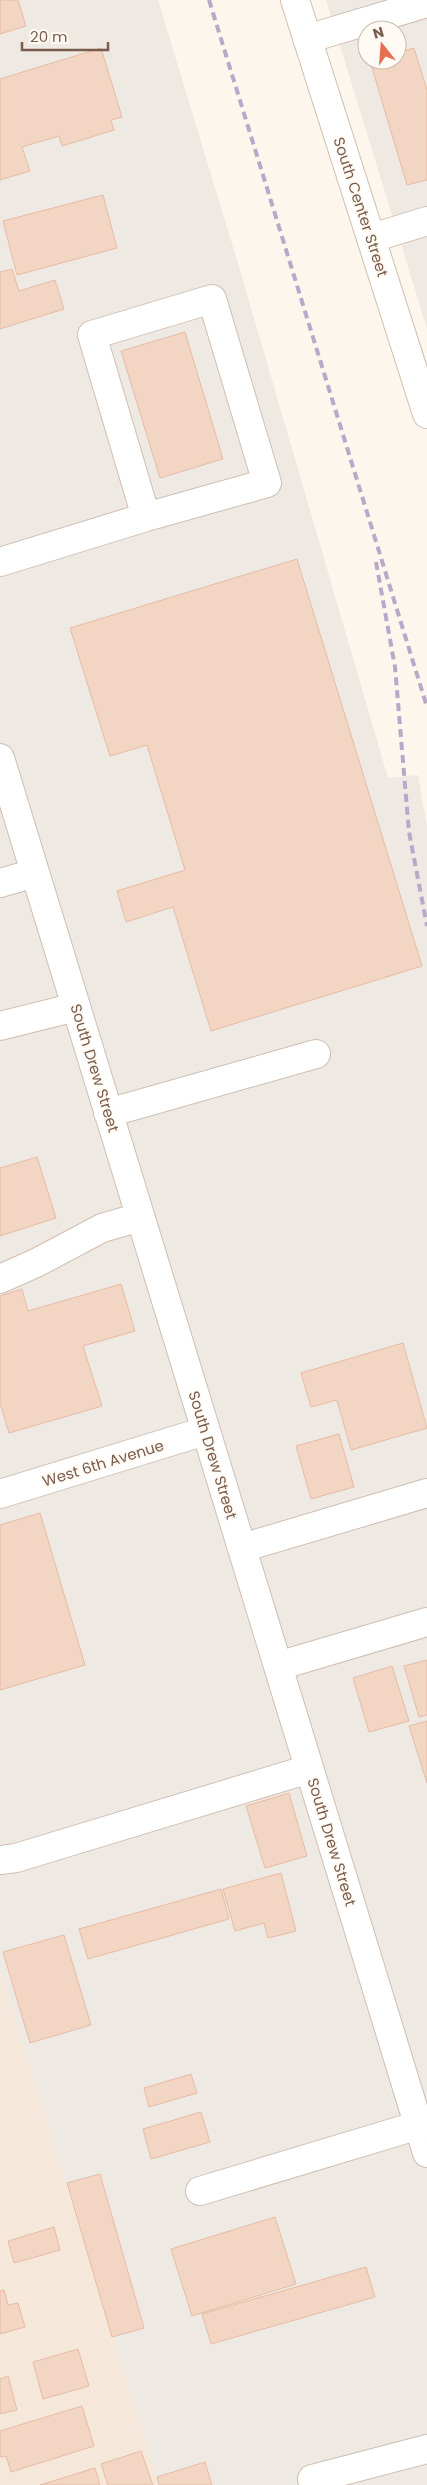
<svg xmlns="http://www.w3.org/2000/svg" width="427" height="2485" viewBox="0 0 427 2485" font-family="Poppins,sans-serif">
	<rect width="100%" height="100%" fill="#fdf6ec"/>
	<path fill="#f5e8da" d="M0,1969L159,2485H0Z"/>
	<path fill="#efe9e4" fill-rule="evenodd" d="M0,0H158L237,260L388,778L418,775L427,826V2485H159L0,1969Z
		M326,0H427V329ZM367,30H397V60H367Z"/>
	<path fill="#f3d5c3" stroke="#e6bba3" d="M0,0H18L26,26L0,34Z
		M101,48L122,117L111,120L114,130L62,146L59,136L22,147L30,171L0,180V79Z
		M414,48L427,90V180L407,185L370,61L397,60V53Z
		M103,195L117,248L17,275L3,221Z
		M12,269L19,291L55,280L64,309L0,329V272Z
		M185,332L223,459L160,478L121,351Z
		M297,559L422,966L211,1031L173,907L126,922L117,891L185,870L147,745L110,756L70,628Z
		M37,1157L56,1218L0,1236V1168Z
		M121,1284L135,1331L83,1346L102,1406L9,1433L0,1403V1296L22,1289L28,1311Z
		M403,1343L427,1428L351,1450L337,1400L311,1407L301,1373Z
		M339,1434L354,1487L311,1499L296,1446Z
		M40,1513L85,1665L0,1690V1525Z
		M427,1660V1715L419,1717L404,1666Z
		M392,1666L409,1721L369,1732L353,1678Z
		M427,1721V1783L409,1726Z
		M289,1793L307,1856L265,1868L246,1806Z
		M281,1873L296,1931L268,1938L264,1923L235,1931L223,1889Z
		M221,1889L229,1919L88,1959L79,1929Z
		M64,1935L91,2025L30,2043L3,1952Z
		M191,2074L197,2093L149,2107L144,2088Z
		M201,2112L210,2142L151,2159L143,2129Z
		M100,2174L144,2328L112,2337L67,2183Z
		M275,2217L296,2284L192,2316L171,2249Z
		M54,2227L60,2250L14,2263L8,2241Z
		M366,2267L375,2297L211,2344L202,2314Z
		M4,2290L8,2305L18,2303L25,2327L0,2334V2291Z
		M78,2349L89,2386L43,2399L33,2362Z
		M8,2376L17,2410L0,2414V2379Z
		M82,2406L94,2446L11,2472L6,2456L0,2457V2431Z
		M141,2451L153,2485H108L101,2464Z
		M205,2462L212,2485H159L157,2477Z
		M95,2468L100,2485H40Z"/>
	<g fill="none" stroke-linecap="round" stroke-linejoin="round">
		<defs>
			<path id="minor" d="M295,0L427,414
				M307,39L427,3
				M372,238L427,221
				M0,562L146,517L267,483L212,299L92,335L146,517
				M0,758L427,2153
				M0,883L35,873
				M0,1026L76,1007
				M108,1113L316,1054
				M0,1279L36,1263L102,1228L140,1217
				M0,1494L205,1431
				M242,1548L427,1493
				M278,1666L427,1622
				M0,1860L16,1858L309,1769
				M200,2191L419,2125
				M312,2479L427,2449"/>
		</defs>
		<use href="#minor" stroke="#d1beb0" stroke-width="30"/>
		<use href="#minor" stroke="#fff" stroke-width="28"/>
		<path stroke="#b9a8c9" stroke-width="4" stroke-dasharray="8 5" stroke-linecap="butt" d="M209,0L427,707
			M376,562L395,667L409,832L427,926"/>
	</g>
	<g text-anchor="middle" dominant-baseline="central" stroke-width="4" stroke-linejoin="round" paint-order="stroke">
		<g font-size="15" fill="#7a5c4d" stroke="#fffaf3">
			<text transform="translate(361 207) rotate(72)">South Center Street</text>
			<text transform="translate(95 1068) rotate(73)">South Drew Street</text>
			<text transform="translate(213 1455) rotate(73)">South Drew Street</text>
			<text transform="translate(103 1463) rotate(-17)">West 6th Avenue</text>
			<text transform="translate(332 1842) rotate(73)">South Drew Street</text>
		</g>
	</g>
	<g transform="translate(382 45) rotate(343)"><circle r="24" fill="#fffaf3" stroke="#cabbb1"/>
	<path d="M0-4L9 19L0 12L-9 19Z" fill="#e76f51"/>
	<text y="-8" font-size="14" font-weight="bold" text-anchor="middle" fill="#7a5c4d">N</text>
	</g>
	<path d="M22 42v8h86v-8" fill="none" stroke="#7a5c4d" stroke-width="2.5"/>
	<text x="30" y="42" font-size="15" fill="#7a5c4d" stroke="#fffaf3" stroke-width="4" paint-order="stroke">20 m</text>
</svg>
